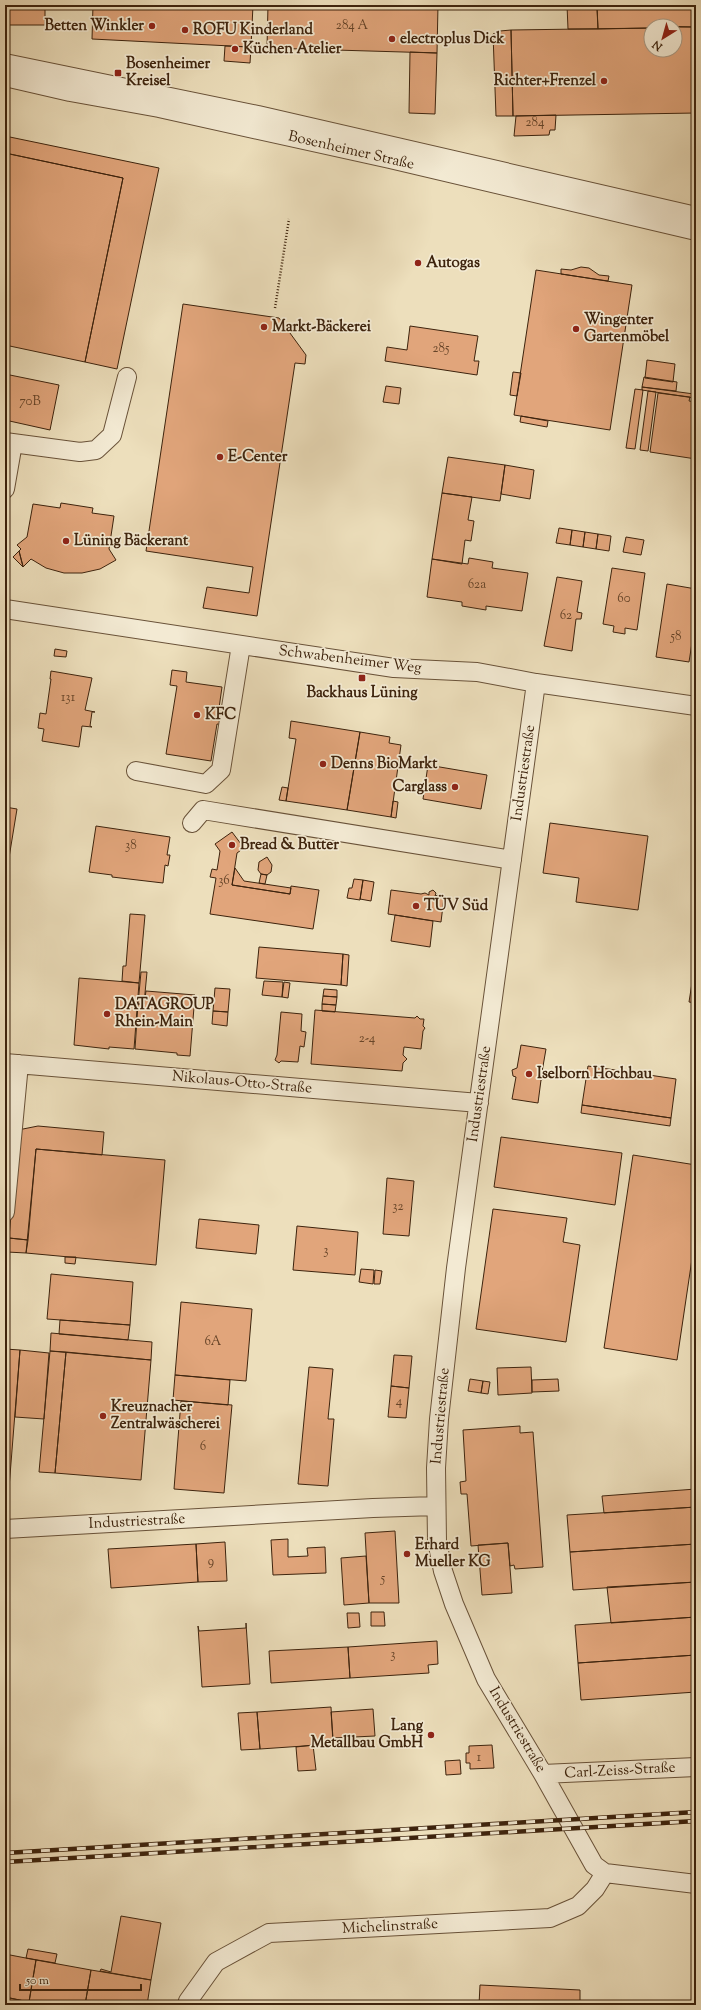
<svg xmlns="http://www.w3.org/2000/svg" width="701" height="2010" viewBox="0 0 701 2010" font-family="'Sorts Mill Goudy',serif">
	<rect width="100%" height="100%" fill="#eddfbc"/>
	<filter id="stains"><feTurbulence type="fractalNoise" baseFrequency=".005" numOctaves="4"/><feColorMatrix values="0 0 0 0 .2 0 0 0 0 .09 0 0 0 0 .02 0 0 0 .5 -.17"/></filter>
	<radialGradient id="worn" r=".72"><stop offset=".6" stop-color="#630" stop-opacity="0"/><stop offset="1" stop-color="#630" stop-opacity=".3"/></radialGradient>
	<path fill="#e1a57b" stroke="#3d230d" d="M5,5H45V25H5Z
		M93,5H253L251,47L92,39Z
		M268,5H438L437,53L267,48Z
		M567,5H597L598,29H568Z
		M625,5H649V8L625,9Z
		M649,5H680V8H649Z
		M680,5H696V27L651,26V28L598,29L597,9L680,8Z
		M675,27H696V113L513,116L511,30L651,28V50H675Z
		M511,30L513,116H496L493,34L500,31Z
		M225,46L251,47L250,63L224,61Z
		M410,52L437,53L435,114L409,113Z
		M556,115L555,130H550L549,135L514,136L516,116Z
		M5,136L159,168L117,369L85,362L123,178L5,153Z
		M5,153L123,178L85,362L5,345Z
		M581,267L589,268L599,275L609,276L608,281L561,274V269L571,270Z
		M536,270L632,285L610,430L514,415Z
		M183,304L279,318L306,355L305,364L295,363L257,616L203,608L207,587L249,593L253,567L146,551Z
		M410,326L478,336L474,361H479L477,375L385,361L387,347L407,350Z
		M647,360L675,364L673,382L645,378Z
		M513,372L521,373L517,396L510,395Z
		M5,374L59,385L50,430L5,420Z
		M644,377L677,382L676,391L642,387Z
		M386,386L401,388L399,404L383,402Z
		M642,387L694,394V398L642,390Z
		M635,389L643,390L635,449L626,448Z
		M648,391L656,392L648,451L640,450Z
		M658,393L690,397L689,401L696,402V459L650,452Z
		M521,416L548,421L547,427L520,422Z
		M448,457L505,465L500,501L442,493Z
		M505,465L534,470L530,499L501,494Z
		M442,493L472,497L468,520L474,521L471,541L465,540L462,564L432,559Z
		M61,503L93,508L92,513L114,516L109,549L116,560L100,569L82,573H64L46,568L31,559L23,567L19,551L21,549L17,545L27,537L33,504L60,508Z
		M559,528L572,530L570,545L556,543Z
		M572,530L585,532L583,547L570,545Z
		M585,532L598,534L596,549L583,547Z
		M598,534L611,536L609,551L596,549Z
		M626,537L644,540L641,555L623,552Z
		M19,551L23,566V567L13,557Z
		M469,558L493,562L492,568L528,573L522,611L486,606V610L462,606V602L427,597L432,559L468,564Z
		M612,568L645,573L637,630L625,628V634L613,632L614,626L603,624Z
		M557,577L582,581L577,612L582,613L581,619H576L572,651L544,646Z
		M667,584L696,589V617L689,662L656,657Z
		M55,649L67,651L66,657L54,656Z
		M172,670L187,672L186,682L222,687L218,715L225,716L224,725L217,724L211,761L166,754L177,686L170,685Z
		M51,671L92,678L85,710L95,712H92L90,726L92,727L82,726L79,747L42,741L44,729L38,728L40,713L46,714L51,679H50Z
		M291,721L360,732L347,810L286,801L296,739L289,738Z
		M360,732L390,737L389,743L401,745L391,817L347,810Z
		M428,765L487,775L481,809L423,799Z
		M282,787L288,788L286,801L279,800Z
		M393,801L398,802L396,818L391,817Z
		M5,807L17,809L7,870H5Z
		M550,823L648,836L638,910L576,902L579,878L543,873Z
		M96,826L170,837L167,855H170L168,866L165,865L163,883L112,877V875L89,872Z
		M232,832L244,848L237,853L232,885L290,894L291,886L319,890L313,929L210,914L216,878L210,877L212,869L217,870L220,851L215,844Z
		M267,857L272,865L271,872L267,875L261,874L258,870L259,862Z
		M235,868L244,881L291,888L290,894L232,885Z
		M261,874L267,875L265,884L259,883Z
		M354,879L363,880L360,900L347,898L349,888H352Z
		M363,880L374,882L371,901L360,899Z
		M391,890L421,894L425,893L429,895V892L433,890L436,893L435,896L439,895L444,897L441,922L388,914Z
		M130,914L145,915L139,983L122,981L123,966H126Z
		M395,915L433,921L430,947L391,941Z
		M259,947L343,954L341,985L256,978Z
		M343,954L349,955L347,986L341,985Z
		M694,970L696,971V1003L689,1002Z
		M141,972H147L144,1004H138Z
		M79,978L139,983L134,1049L109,1047V1049L74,1045Z
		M264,981L283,982L282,997L262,995Z
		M284,982L290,983L288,998L282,997Z
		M215,988L230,989L228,1012L213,1011Z
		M324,989L337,990V997L323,996Z
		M146,991L195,995L190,1056L177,1055V1053L135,1049L138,1004H144Z
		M323,996L337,997L336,1005L322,1004Z
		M322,1004L336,1005L335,1012L322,1011Z
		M315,1010L415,1018L417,1016L420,1019H424L423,1026L425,1028L423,1031L421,1049L404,1047L403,1055L407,1059L403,1063L402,1071L311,1064Z
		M213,1011L228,1012L227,1026L212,1024Z
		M281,1012L302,1014L301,1031L306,1032L304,1047L300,1046L298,1062L281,1061L279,1063L275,1060L277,1055Z
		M521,1045L546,1049L542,1072L546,1075L545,1078L541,1080L538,1103L512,1099L516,1077L513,1076L512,1070L517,1068Z
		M588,1066L676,1079L671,1118L582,1105Z
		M582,1105L671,1118L670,1126L581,1113Z
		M38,1126L104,1132L102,1155L36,1149L28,1240L9,1238L18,1130Z
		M501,1137L622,1153L615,1205L494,1187Z
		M36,1149L165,1160L156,1265L26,1253Z
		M633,1155L696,1165V1232L677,1360L604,1348Z
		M387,1178L414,1181L409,1236L383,1234Z
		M493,1209L567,1218L563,1242L580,1245L566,1342L476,1329Z
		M199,1219L259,1225L256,1254L196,1248Z
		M297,1226L358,1232L355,1275L293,1270Z
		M9,1238L28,1240L26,1253L7,1252Z
		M65,1257H76L75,1264L65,1263Z
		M361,1269L374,1270L373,1284L359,1282Z
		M375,1270L382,1271L380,1284H374Z
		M51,1274L133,1282L130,1325L47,1319Z
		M181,1302L252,1309L246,1381L175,1375Z
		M60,1320L130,1325L128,1340L59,1334Z
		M51,1333L152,1342L151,1360L50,1351Z
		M5,1349L20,1350L9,1488H5Z
		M20,1350L49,1353L44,1419L15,1417Z
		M50,1351L66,1352L55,1473L39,1472Z
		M66,1352L151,1360L141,1480L55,1473Z
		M394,1355L412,1356L409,1388L391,1386Z
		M309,1367L333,1369L328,1419H334L328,1486L298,1484Z
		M531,1367L532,1393L498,1395L497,1368Z
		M175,1375L230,1380L228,1405L173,1400Z
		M470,1379L483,1381L481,1393L468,1391Z
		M558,1379L559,1391L532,1392V1380Z
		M483,1381L490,1382L488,1394L481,1393Z
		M391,1386L409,1388L406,1418L388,1417Z
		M181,1401L232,1405L224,1493L174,1489Z
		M520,1426V1433L533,1432L543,1567L515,1569L514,1565L510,1566L508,1543L471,1546L467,1494H461L460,1482L466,1481L463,1430Z
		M696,1489V1507L604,1513L602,1496Z
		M696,1507V1544L570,1552L567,1515Z
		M395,1531L399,1603H369L365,1533Z
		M288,1539V1557L308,1556L307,1548L325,1547L326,1573L273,1575L271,1540Z
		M225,1542L227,1581L198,1582L196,1544Z
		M508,1543L512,1593L482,1595L478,1545Z
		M196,1544L198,1582L111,1588L108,1549Z
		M696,1544V1582L573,1590L570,1552Z
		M366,1556L369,1603L344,1605L341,1558Z
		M696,1582V1617L611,1623L607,1587Z
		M371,1612H384L385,1626H371Z
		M347,1613H359L360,1627L348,1628Z
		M696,1617V1655L578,1663L575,1625Z
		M246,1623L250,1684L202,1687L198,1626L199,1631L246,1628Z
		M437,1641L438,1664L428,1665L429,1673L350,1678L348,1647Z
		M348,1647L350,1678L271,1683L269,1651Z
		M696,1655V1692L581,1700L578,1663Z
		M331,1707L333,1744L260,1749L257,1712Z
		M373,1709L375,1736L333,1738L331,1712Z
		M257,1712L260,1749L241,1750L238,1713Z
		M313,1745L316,1770L298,1771L296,1747Z
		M492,1745L494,1768L470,1769V1763H466V1753H469V1746Z
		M460,1760L461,1774L446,1775L445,1761Z
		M121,1916L161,1923L151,1980L100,1971L101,1969L111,1972Z
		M28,1949L57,1954L55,1963L26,1958Z
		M5,1954L36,1960L29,2002L5,1997Z
		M36,1960L91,1970L85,2005H5V1997L29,2002Z
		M91,1970L151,1980L147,2005H85Z
		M480,1985L580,1990V2005H479Z
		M239,2002L301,2005H239Z"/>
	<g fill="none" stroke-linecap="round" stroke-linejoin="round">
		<defs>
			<path id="minor" d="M5,63L258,115L696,216
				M5,77L70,92L159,108L390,159L696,231
				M5,442L80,452L96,450L112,435L127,377
				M5,489L13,443
				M5,609L394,668L477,672L536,683L696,706
				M536,683L456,1268L439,1419L436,1468L437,1541L443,1571L454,1604L486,1679L543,1774L594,1865L605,1873
				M136,771L206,784L221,770L241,645
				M192,823L203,810L512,860
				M5,1063L479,1103
				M5,1212L19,1064
				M5,1529L373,1508L436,1506
				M543,1774L696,1767
				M605,1873L696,1884
				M187,2005L188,2001L216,1962L269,1933L550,1918L578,1906L595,1889L605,1873"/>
		</defs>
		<use href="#minor" stroke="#695239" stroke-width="20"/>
		<path stroke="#3d230d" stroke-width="2.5" stroke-dasharray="1 2" stroke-linecap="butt" d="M275,308L289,219"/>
		<use href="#minor" stroke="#f3ead3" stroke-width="18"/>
		<defs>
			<path id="rail" d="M5,1853L696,1812
				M5,1862L696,1821"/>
		</defs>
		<use href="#rail" stroke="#3d230d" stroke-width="4.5"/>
		<use href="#rail" stroke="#f3ead3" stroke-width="3" stroke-dasharray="9" stroke-linecap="butt"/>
	</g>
	<g fill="#8f2418" stroke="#f3ead3" stroke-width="1.5">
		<circle cx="152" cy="26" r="4"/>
		<circle cx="185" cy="30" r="4"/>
		<circle cx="392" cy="39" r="4"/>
		<circle cx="235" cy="49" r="4"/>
		<rect x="114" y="69" width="8" height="8" rx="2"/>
		<circle cx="604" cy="81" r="4"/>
		<circle cx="418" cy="263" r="4"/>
		<circle cx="264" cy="327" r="4"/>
		<circle cx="576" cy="329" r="4"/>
		<circle cx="220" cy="457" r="4"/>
		<circle cx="66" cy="541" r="4"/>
		<rect x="358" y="674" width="8" height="8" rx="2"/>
		<circle cx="197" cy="715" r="4"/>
		<circle cx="323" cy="764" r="4"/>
		<circle cx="455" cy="787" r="4"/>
		<circle cx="232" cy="845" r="4"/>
		<circle cx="416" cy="906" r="4"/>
		<circle cx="107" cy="1014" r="4"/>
		<circle cx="529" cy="1074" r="4"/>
		<circle cx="103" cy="1416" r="4"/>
		<circle cx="407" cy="1554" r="4"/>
		<circle cx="431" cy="1735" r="4"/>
	</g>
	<g text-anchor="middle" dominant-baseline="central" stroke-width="3.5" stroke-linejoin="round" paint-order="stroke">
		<g font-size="13" fill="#664428">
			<text x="352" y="26">284 A</text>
			<text x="535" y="123">284</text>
			<text x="441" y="349">285</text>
			<text x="30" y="402">70B</text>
			<text x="477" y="585">62a</text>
			<text x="624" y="599">60</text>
			<text x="566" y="616">62</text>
			<text x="676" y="637">58</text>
			<text x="68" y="698">131</text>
			<text x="131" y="846">38</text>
			<text x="224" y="881">36</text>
			<text x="367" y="1039">2-4</text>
			<text x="398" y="1207">32</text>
			<text x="326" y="1251">3</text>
			<text x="213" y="1342">6A</text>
			<text x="399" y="1402">4</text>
			<text x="203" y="1447">6</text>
			<text x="211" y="1562">9</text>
			<text x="383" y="1579">5</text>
			<text x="393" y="1655">3</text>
			<text x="479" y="1758">1</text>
		</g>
		<g font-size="15" font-weight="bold" fill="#3d230d" stroke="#f3ead3" text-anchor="start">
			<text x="144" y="26" text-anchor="end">Betten Winkler</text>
			<text x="193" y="30">ROFU Kinderland</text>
			<text x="400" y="39">electroplus Dick</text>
			<text x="243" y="49">Küchen Atelier</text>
			<text x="126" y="64">Bosenheimer<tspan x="126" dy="17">Kreisel</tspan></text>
			<text x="596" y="81" text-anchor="end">Richter+Frenzel</text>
			<text x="426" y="263">Autogas</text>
			<text x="584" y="320">Wingenter<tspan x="584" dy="17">Gartenmöbel</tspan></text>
			<text x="272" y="327">Markt-Bäckerei</text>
			<text x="228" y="457">E-Center</text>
			<text x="74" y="541">Lüning Bäckerant</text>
			<text x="362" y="693" text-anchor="middle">Backhaus Lüning</text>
			<text x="205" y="715">KFC</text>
			<text x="331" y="764">Denns BioMarkt</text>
			<text x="447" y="787" text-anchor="end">Carglass</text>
			<text x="240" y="845">Bread &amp; Butter</text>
			<text x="424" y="906">TÜV Süd</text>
			<text x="115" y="1005">DATAGROUP<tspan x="115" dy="17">Rhein-Main</tspan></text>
			<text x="537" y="1074">Iselborn Hochbau</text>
			<text x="111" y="1407">Kreuznacher<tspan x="111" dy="17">Zentralwäscherei</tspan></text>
			<text x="415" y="1545">Erhard<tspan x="415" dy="17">Mueller KG</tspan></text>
			<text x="423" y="1726" text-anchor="end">Lang<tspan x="423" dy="17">Metallbau GmbH</tspan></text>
		</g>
		<g font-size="15" fill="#3d230d" stroke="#f3ead3">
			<text transform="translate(351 151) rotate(13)">Bosenheimer Straße</text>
			<text transform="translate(350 660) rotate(7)">Schwabenheimer Weg</text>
			<text transform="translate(524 773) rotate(-82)">Industriestraße</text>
			<text transform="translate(242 1083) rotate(5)">Nikolaus-Otto-Straße</text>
			<text transform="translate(480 1094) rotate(-82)">Industriestraße</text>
			<text transform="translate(441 1416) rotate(-85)">Industriestraße</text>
			<text transform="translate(137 1522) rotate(-3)">Industriestraße</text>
			<text transform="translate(517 1730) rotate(59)">Industriestraße</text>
			<text transform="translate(620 1771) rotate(-3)">Carl-Zeiss-Straße</text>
			<text transform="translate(390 1927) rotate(-3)">Michelinstraße</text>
		</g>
	</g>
	<rect width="701" height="2010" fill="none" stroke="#eddfbc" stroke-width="20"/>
	<rect x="6" y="6" width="689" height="1998" fill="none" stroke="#3d230d" stroke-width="2"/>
	<rect x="10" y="10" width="681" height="1990" fill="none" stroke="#3d230d"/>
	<g transform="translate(663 38) rotate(217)"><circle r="19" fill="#f3ead3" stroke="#aa9a84"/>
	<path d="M0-3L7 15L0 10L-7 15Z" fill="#8f2418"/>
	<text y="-6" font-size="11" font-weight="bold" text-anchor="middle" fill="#3d230d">N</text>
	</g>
	<path d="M20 1984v6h121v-6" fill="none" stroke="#3d230d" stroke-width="2"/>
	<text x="26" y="1984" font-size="12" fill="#3d230d" stroke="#f3ead3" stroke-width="3" paint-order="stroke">50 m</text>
	<rect width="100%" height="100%" filter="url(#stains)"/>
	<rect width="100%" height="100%" fill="url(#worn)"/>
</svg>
